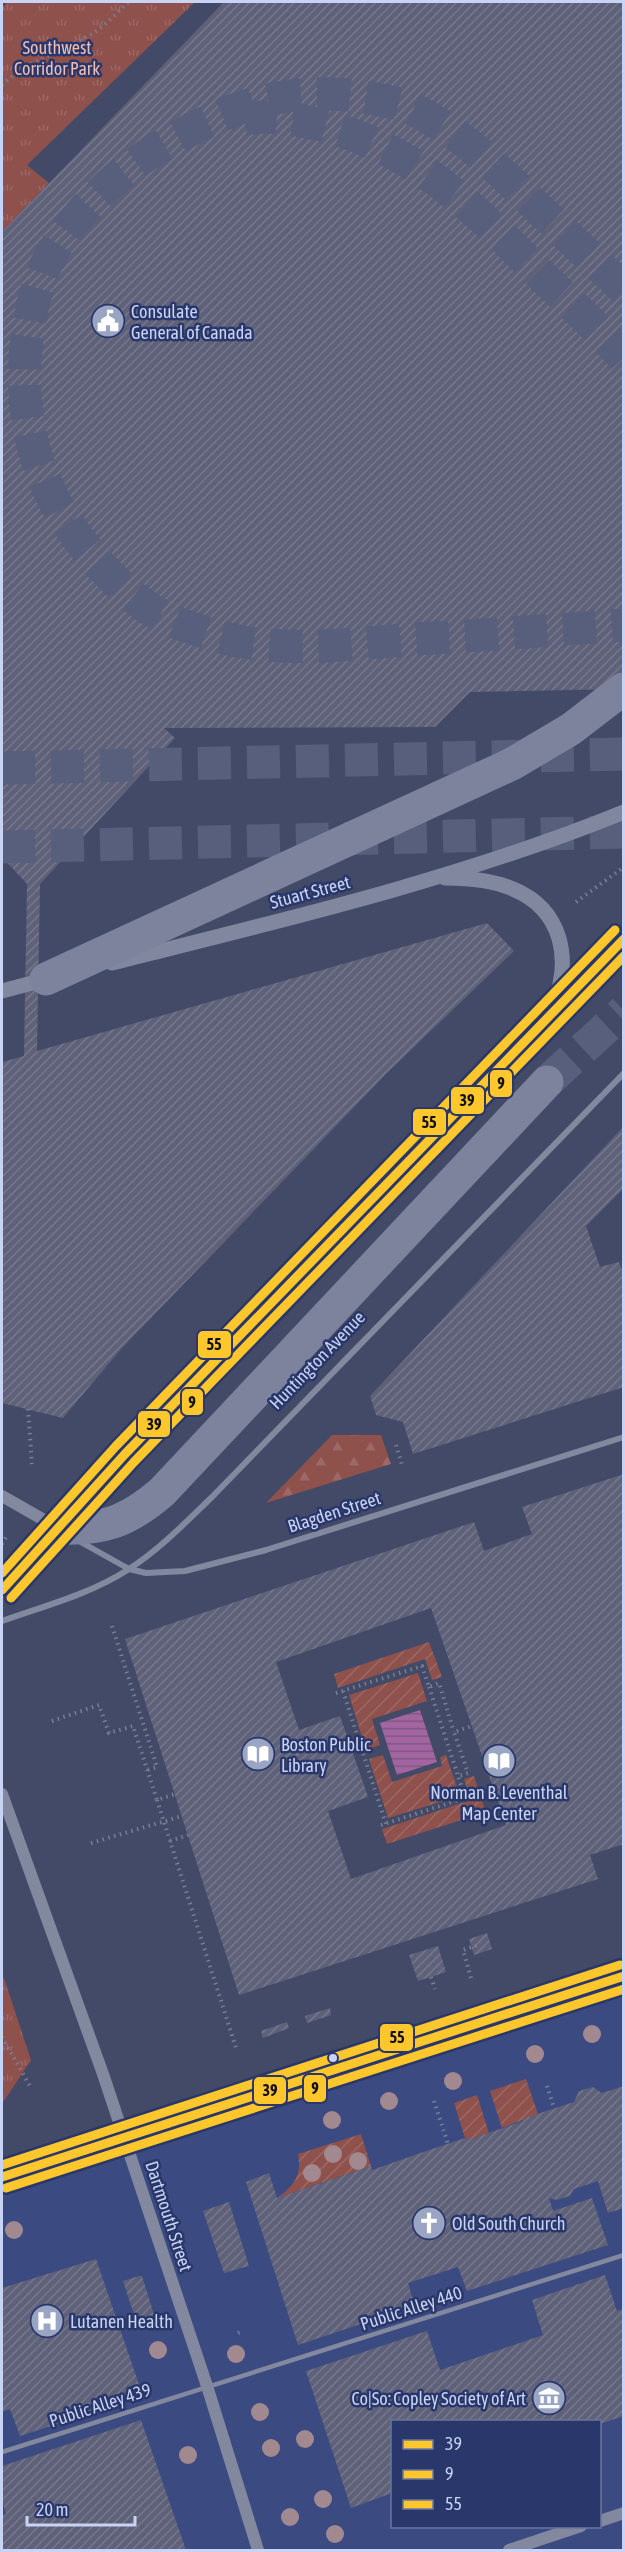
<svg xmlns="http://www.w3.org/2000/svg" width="625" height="2552" viewBox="0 0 625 2552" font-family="'Asap Condensed',sans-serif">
	<defs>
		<pattern id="grass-tufts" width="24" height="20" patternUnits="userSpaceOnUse" patternTransform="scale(1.5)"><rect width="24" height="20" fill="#8e514b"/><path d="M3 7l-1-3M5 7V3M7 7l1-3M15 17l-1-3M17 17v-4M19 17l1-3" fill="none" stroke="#9d6966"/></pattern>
		<pattern id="forest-firs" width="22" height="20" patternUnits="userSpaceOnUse" patternTransform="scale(1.5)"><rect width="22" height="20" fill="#8e514b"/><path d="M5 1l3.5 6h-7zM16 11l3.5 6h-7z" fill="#9d6966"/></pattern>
		<pattern id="garden-furrows" width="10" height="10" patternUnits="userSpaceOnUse" patternTransform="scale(1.5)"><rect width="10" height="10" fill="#8e514b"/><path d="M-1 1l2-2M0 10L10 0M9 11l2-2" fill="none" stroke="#9d6966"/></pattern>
		<pattern id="water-rules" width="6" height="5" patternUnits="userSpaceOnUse" patternTransform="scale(1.5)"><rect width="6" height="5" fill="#a365a1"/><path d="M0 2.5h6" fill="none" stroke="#7f5882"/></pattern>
		<pattern id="building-hatch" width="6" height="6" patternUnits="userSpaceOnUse" patternTransform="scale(1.5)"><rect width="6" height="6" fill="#5f6179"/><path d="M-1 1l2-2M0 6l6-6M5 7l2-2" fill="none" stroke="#75778d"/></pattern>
	</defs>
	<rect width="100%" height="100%" fill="#434a67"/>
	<path fill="#3b4a81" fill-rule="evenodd" d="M623,1981V2550H2V2185ZM392,2422H600V2526H392Z"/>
	<path fill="url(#grass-tufts)" d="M7,2H195L27,165L49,183L2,232V8Z
		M2,1972L31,2060L2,2104Z"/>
	<path fill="url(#forest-firs)" d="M332,1435H381L391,1464L266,1503Z"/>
	<path fill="url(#garden-furrows)" d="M429,1642L442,1677L432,1680L425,1659L338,1688L334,1674Z
		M418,1673L427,1701L372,1719L380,1745L366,1750L349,1695Z
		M383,1755L392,1782L442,1766L440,1757L446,1755L460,1796L388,1818L369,1759Z
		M474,1776L486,1812L387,1844L382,1829L471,1800L464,1779Z
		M526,2079L538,2114L502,2128L490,2091Z
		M477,2095L489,2133L468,2140L465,2138L454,2103Z
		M361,2134L371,2166L277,2198C294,2186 302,2175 298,2154Z"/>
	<path fill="url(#water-rules)" d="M420,1710L437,1762L397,1775L380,1723Z"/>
	<path fill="url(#building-hatch)" fill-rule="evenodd" d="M224,2H624V689L470,692L435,727L164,728L175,738L40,884L37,1051L487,923L514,951L386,1074L121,1349L63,1418L2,1403V1062L24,1056L27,884L2,857V232Z
		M624,1126V1188L586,1226L600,1267L619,1262L624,1275V1387L413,1454L403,1422L376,1415L370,1396Z
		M624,1474V1844L590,1855L598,1879L239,1995L125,1639L474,1522L484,1551L532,1534L522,1507ZM431,1608L506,1825L351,1879L328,1811L368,1797L340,1716L299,1730L276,1662Z
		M487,1933L492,1949L474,1955L469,1939Z
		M438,1946L446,1972L418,1981L409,1955Z
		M330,2008L331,2015L307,2023L305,2016Z
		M287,2022L289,2028L263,2038L261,2031Z
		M624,2086V2208L608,2213L598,2181L574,2189L570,2196L557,2200L549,2198L553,2211L592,2198L608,2245L467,2291L458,2267L408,2283L415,2306L298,2345L246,2182L269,2173L277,2198L371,2166L372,2170L429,2150L465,2138L468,2140L523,2121L522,2119L574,2102L579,2091L593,2087L602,2093Z
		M229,2202L249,2266L224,2273L203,2211Z
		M96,2259L143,2396L20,2436L10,2409L2,2412V2288Z
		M605,2275L617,2311L624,2309V2416L600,2424V2422H392V2493L351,2508L306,2371L427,2331L440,2370L543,2335L532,2300Z
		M139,2276H142L157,2324L139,2330L123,2281Z
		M141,2420L186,2550H2V2516L6,2514L2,2500V2466Z"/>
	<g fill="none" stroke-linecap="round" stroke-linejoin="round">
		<path stroke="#575f7c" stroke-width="33" stroke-dasharray="33 16" stroke-linecap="butt" d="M244,119C270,114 300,120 325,126C418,151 477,211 543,277C570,303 599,329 624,358
			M624,289C595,262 566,234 537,207C497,168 458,129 406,106C396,102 385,101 375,99C324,89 275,93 227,113C154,144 92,185 51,255C37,280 31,310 27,338C17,419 37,490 89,552C107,574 129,596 153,611C168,620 188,627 204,632C272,656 348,644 417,639C486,635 555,630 624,625
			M2,768L624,754
			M2,847L624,832
			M547,1082L624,1011"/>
		<path stroke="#797f93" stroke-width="4" stroke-dasharray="1.5 4.5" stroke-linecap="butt" d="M2,85C28,61 59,52 90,35C104,27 117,13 128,2
			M576,902L624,867
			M28,1409L32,1464
			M396,1445L403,1468
			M2,1544L7,1536
			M112,1626L157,1767L147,1770
			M429,1687L458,1776
			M343,1691L386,1824
			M336,1693L422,1666L429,1687L439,1683L454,1732
			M52,1721L99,1705L109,1733L133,1726L157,1800L175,1794
			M157,1800L237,2051
			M381,1825L465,1798L458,1776L468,1773L454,1732L472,1726
			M170,1841L188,1835
			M91,1843L182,1816
			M431,1977L435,1989
			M471,1978L463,1950L481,1944
			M2,2037L30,2086
			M547,2086L554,2108
			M434,2101L448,2144
			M238,2333L243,2331"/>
		<path stroke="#82889d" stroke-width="4.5" d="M2,2452L624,2255"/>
		<path stroke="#82889d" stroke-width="6" d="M79,1541L129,1569L146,1573L185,1571L266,1550L624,1437
			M2,1621C44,1606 91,1594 129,1569C160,1549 186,1522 212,1497L624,1073"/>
		<path stroke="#82889d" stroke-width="12" d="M2,1496L58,1528
			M2,1794L103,2074L207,2386L258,2550
			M600,2521L624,2513
			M509,2550L581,2526"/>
		<path stroke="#80879e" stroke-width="15" d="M445,878C467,878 492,880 513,889C563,910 572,960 553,1006
			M112,963C284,920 459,879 624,812
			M2,991L51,978
			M2,1590L125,1454L624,938
			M2,2177L624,1976"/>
		<path stroke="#7d839c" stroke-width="33" d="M46,979L512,764L571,729L623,689
			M58,1528C103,1530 127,1522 162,1492L547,1082"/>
		<defs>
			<path id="bus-1" d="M2,1590L125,1454L624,939
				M2,2177L624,1976"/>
			<path id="bus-2" d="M11,1598L134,1462L624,956
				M6,2188L624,1989"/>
			<path id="bus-3" d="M2,1573L116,1446L615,930
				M2,2165L620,1965"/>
		</defs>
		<use href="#bus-1" stroke="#2a376a" stroke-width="14"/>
		<use href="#bus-2" stroke="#2a376a" stroke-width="14"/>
		<use href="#bus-3" stroke="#2a376a" stroke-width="14"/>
		<use href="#bus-1" stroke="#ffc72c" stroke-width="9"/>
		<use href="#bus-2" stroke="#ffc72c" stroke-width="9"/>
		<use href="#bus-3" stroke="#ffc72c" stroke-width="9"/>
	</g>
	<g fill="#a28990">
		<circle cx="592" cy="2034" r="9"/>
		<circle cx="535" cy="2054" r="9"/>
		<circle cx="453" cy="2081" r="9"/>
		<circle cx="389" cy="2101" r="9"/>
		<circle cx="332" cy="2120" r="9"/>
		<circle cx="333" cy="2154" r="9"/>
		<circle cx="358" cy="2161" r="9"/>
		<circle cx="312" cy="2173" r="9"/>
		<circle cx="14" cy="2230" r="9"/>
		<circle cx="158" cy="2350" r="9"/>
		<circle cx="236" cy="2354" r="9"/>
		<circle cx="260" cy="2412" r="9"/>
		<circle cx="305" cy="2439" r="9"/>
		<circle cx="271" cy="2448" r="9"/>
		<circle cx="188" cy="2455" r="9"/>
		<circle cx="323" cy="2499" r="9"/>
		<circle cx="290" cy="2517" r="9"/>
		<circle cx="335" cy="2534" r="9"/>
	</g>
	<defs>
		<symbol id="civic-disc" viewBox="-11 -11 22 22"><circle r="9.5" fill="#9aa4c3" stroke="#2a376a"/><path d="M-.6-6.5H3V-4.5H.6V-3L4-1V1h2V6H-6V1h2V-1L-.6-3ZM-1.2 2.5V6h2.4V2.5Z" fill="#fff"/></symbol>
		<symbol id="library-disc" viewBox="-11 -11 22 22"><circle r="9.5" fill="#9aa4c3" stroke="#2a376a"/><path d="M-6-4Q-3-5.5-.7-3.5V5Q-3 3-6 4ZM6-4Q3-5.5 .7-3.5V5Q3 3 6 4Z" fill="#fff"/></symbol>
		<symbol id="church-disc" viewBox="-11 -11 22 22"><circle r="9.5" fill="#9aa4c3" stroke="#2a376a"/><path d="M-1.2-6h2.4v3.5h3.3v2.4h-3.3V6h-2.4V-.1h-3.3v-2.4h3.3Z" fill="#fff"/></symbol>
		<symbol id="hospital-disc" viewBox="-11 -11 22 22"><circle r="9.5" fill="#9aa4c3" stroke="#2a376a"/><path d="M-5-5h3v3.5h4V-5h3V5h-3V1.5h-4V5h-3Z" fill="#fff"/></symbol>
		<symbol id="museum-disc" viewBox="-11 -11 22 22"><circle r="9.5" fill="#9aa4c3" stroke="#2a376a"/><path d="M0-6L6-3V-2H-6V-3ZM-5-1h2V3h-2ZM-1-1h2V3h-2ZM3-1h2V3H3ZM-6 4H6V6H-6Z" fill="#fff"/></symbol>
	</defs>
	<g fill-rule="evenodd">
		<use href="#civic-disc" x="89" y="302" width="38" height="38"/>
		<use href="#library-disc" x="239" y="1735" width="38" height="38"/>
		<use href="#library-disc" x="480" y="1742" width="38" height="38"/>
		<use href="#church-disc" x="410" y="2204" width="38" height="38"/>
		<use href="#hospital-disc" x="28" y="2302" width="38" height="38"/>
		<use href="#museum-disc" x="530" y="2379" width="38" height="38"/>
	</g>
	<circle fill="#c9d4f4" stroke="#2a376a" stroke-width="2" cx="333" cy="2058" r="5"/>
	<g text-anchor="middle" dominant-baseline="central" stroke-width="5" stroke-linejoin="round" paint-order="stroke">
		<g font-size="18" fill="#efbcb2" stroke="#2a376a">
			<text x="57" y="47">Southwest<tspan x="57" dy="21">Corridor Park</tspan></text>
		</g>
		<g font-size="18" fill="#c9d4f4" stroke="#2a376a" text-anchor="start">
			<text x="131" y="311">Consulate<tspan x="131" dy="21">General of Canada</tspan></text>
			<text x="281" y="1744">Boston Public<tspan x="281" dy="21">Library</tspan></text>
			<text x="499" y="1792" text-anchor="middle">Norman B. Leventhal<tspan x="499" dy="21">Map Center</tspan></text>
			<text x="452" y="2223">Old South Church</text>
			<text x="70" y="2321">Lutanen Health</text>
			<text x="526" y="2398" text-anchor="end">Co|So: Copley Society of Art</text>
		</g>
		<g font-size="18" fill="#c9d4f4" stroke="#2a376a">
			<text transform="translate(310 892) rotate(-15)">Stuart Street</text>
			<text transform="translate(317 1360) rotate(-46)">Huntington Avenue</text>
			<text transform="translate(334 1512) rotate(-18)">Blagden Street</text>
			<text transform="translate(169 2216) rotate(72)">Dartmouth Street</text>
			<text transform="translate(411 2308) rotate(-18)">Public Alley 440</text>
			<text transform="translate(100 2405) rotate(-18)">Public Alley 439</text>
		</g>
	</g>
	<g stroke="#2a376a" stroke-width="2">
		<rect x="489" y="1069" width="24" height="29" rx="6" fill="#ffc72c"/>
		<rect x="450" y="1086" width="35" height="29" rx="6" fill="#ffc72c"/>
		<rect x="412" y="1108" width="35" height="28" rx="6" fill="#ffc72c"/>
		<rect x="197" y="1330" width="35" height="29" rx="6" fill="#ffc72c"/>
		<rect x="181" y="1388" width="23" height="28" rx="6" fill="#ffc72c"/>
		<rect x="137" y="1410" width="34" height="28" rx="6" fill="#ffc72c"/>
		<rect x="379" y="2023" width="35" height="29" rx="6" fill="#ffc72c"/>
		<rect x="303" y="2074" width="24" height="29" rx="6" fill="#ffc72c"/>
		<rect x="253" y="2076" width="34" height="29" rx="6" fill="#ffc72c"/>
	</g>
	<g font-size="16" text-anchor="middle" font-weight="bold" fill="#111">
		<text x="501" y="1089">9</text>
		<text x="467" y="1106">39</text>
		<text x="429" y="1128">55</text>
		<text x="214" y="1350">55</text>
		<text x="192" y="1408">9</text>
		<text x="154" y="1430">39</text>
		<text x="397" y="2043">55</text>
		<text x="315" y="2094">9</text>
		<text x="270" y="2096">39</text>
	</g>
	<rect width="625" height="2552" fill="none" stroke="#c9d4f4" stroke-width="6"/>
	<rect x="391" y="2420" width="210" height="108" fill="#2a376a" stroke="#6a76a1" stroke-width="1.5"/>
	<rect x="403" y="2440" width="30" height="9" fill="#ffc72c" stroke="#6a76a1" stroke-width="1.5"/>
	<text x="445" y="2450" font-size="18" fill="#c9d4f4">39</text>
	<rect x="403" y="2470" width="30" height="9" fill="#ffc72c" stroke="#6a76a1" stroke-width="1.5"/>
	<text x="445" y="2480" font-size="18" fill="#c9d4f4">9</text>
	<rect x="403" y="2500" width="30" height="9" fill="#ffc72c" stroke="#6a76a1" stroke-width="1.5"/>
	<text x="445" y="2510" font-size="18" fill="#c9d4f4">55</text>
	<path d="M27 2516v9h108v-9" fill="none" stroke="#c9d4f4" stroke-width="3"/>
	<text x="36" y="2516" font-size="18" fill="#c9d4f4" stroke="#2a376a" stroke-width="4.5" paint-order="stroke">20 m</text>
</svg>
